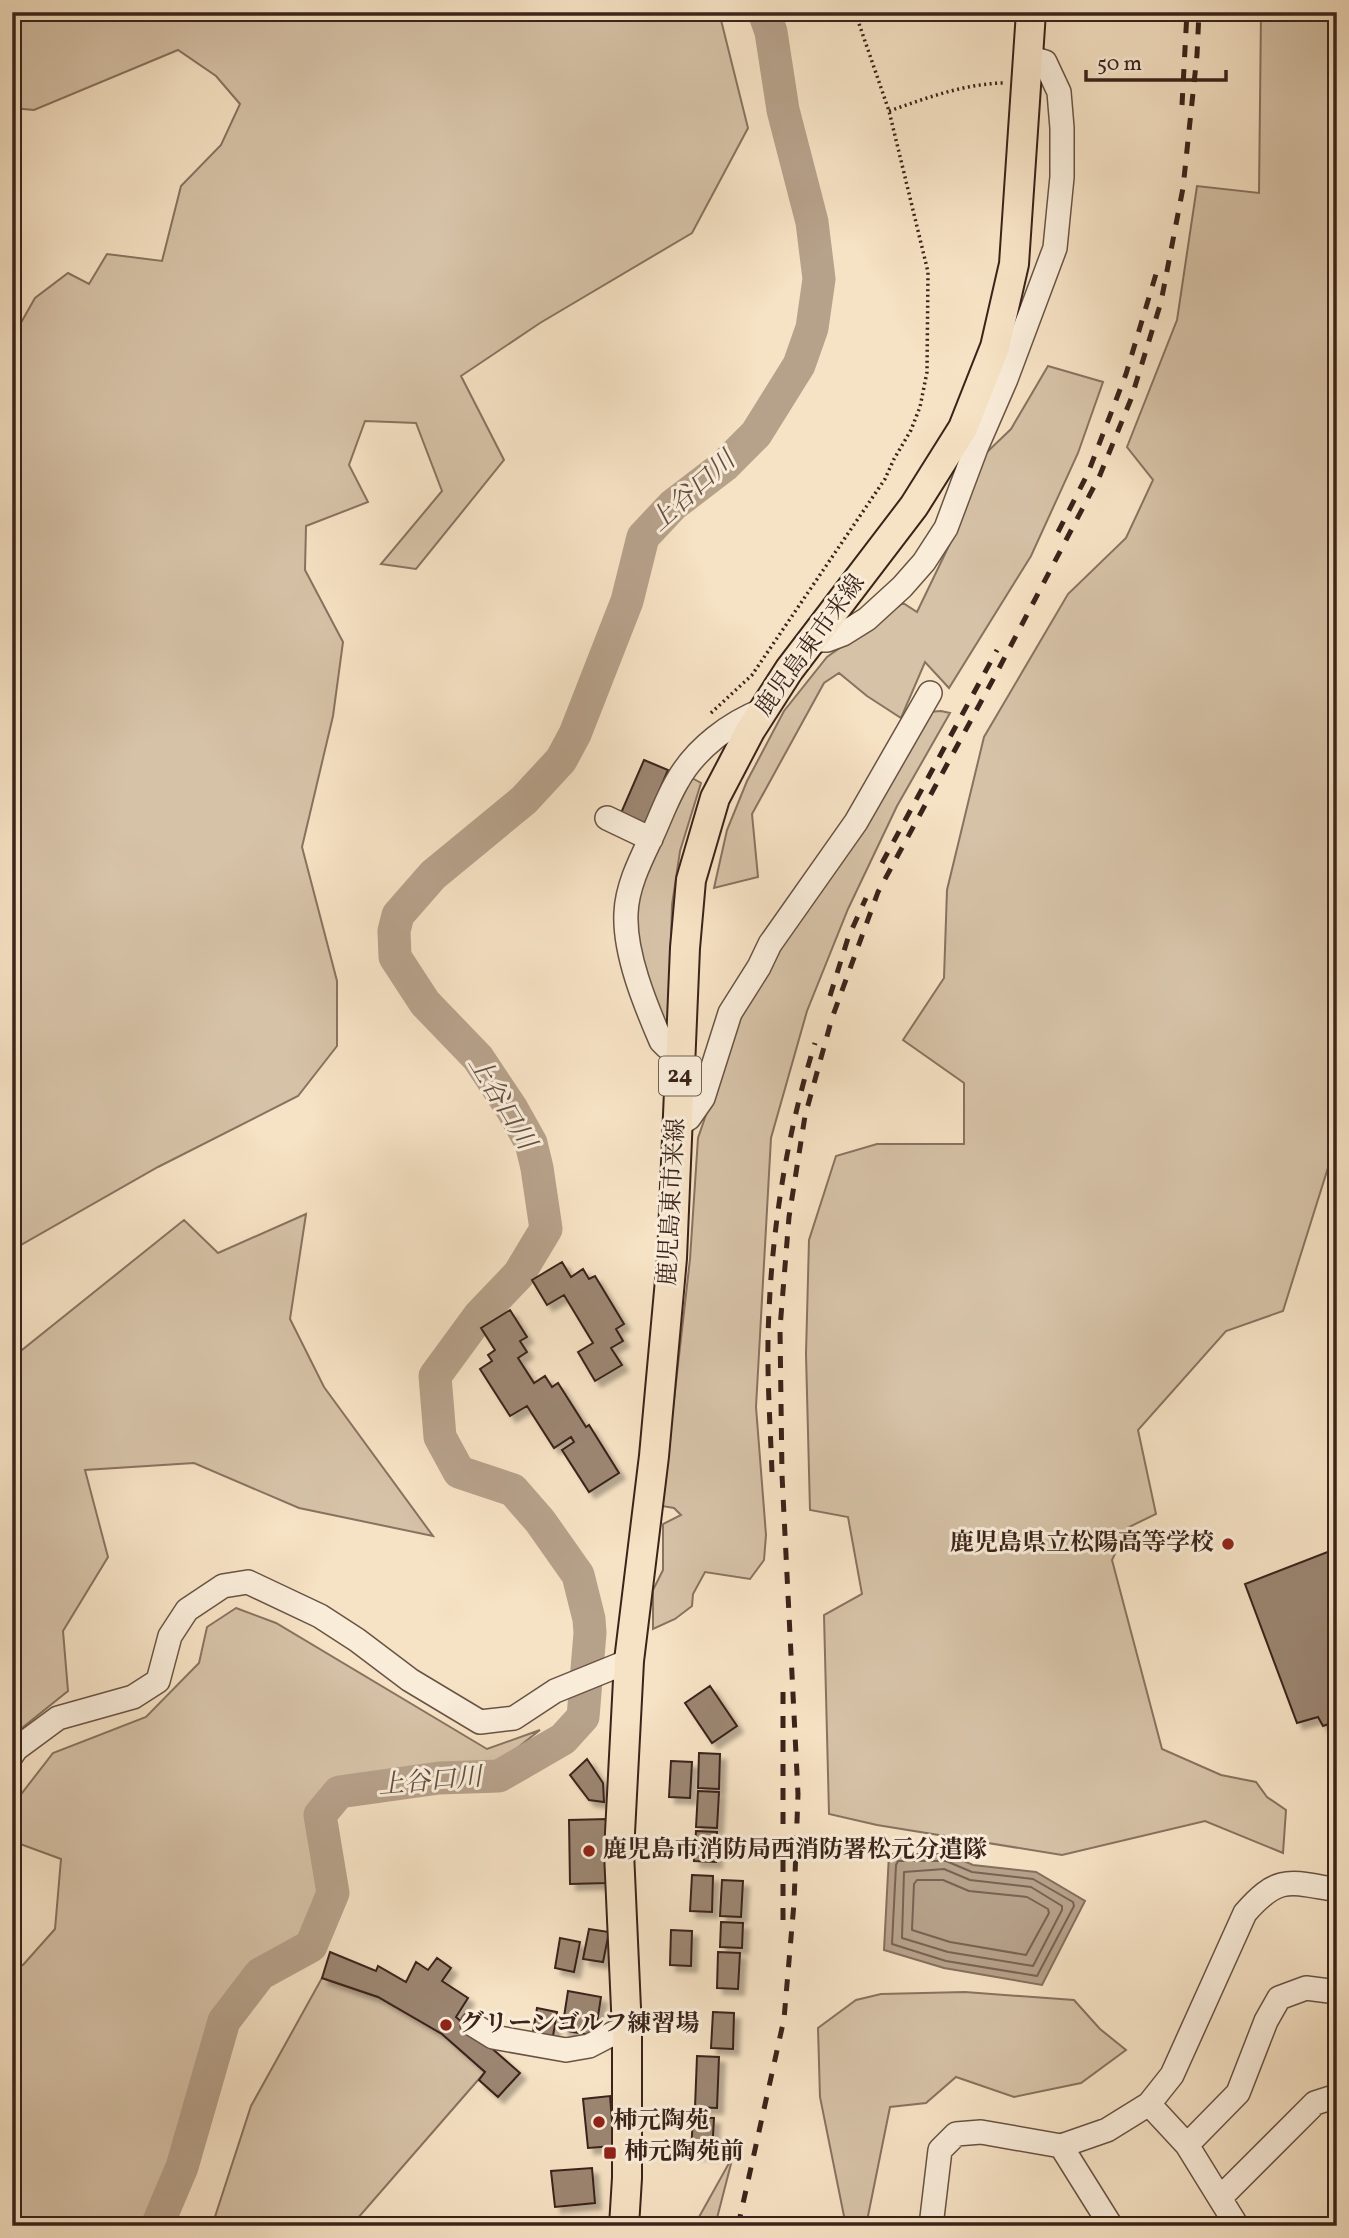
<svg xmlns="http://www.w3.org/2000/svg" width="1349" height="2238" viewBox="0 0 1349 2238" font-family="Vollkorn,'Noto Serif JP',serif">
	<defs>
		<filter id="shadow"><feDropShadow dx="6" dy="6" stdDeviation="2" flood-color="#0004"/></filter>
	</defs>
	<rect width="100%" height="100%" fill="#f6e2c4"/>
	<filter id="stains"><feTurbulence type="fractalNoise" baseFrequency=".00286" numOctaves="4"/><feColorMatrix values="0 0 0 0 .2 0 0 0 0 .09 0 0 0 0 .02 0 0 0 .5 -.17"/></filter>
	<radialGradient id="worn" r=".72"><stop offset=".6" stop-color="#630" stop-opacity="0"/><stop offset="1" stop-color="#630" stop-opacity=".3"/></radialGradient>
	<path fill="#d6c2a7" stroke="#887260" stroke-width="2" d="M12,12H719L748,128L692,233L540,323L461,376L504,460L416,569L381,564L442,491L416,423L365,421L349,465L368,502L306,526L305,570L343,642L333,716L302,847L337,981V1046L298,1096L158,1167L12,1250V773L19,756L12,751L14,335L35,298L68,273L89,284L107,254L162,261L181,186L221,145L240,104L216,76L178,50L34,110L12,108Z
		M1261,12H1337V1139L1283,1311L1226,1331L1138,1430L1156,1514L1127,1528L1112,1560L1162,1749L1221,1775L1256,1782L1267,1797L1286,1810L1283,1853L1205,1821L1062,1855L877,1825L829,1814L824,1615L862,1594L848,1517L810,1510L806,1354L809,1240L836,1156L877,1144H964V1083L903,1040L944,978L947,890L984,737L1068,594L1126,538L1153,480L1127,447L1177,320L1197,186L1259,193Z
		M1048,366L1103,382L1078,453L1031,556L949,688L925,662L901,718L867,696L839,673L824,683L752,814L758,877L714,888L727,830L747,781L784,711L827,657L903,603L917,612L957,529L985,454L1011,429Z
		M941,711L950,713L897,806L848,909L807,1011L771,1138L756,1407L766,1535L764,1560L750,1579L705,1572L693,1594L692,1606L675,1619L653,1629V1590L663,1570V1524L681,1515L674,1508L662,1506L690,1259L698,1138L738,1022L756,988L928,712Z
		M692,778L701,783L680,851L672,905L668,1034L642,967L635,925L636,899L642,878Z
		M306,1214L290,1319L324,1387L433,1536L299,1508L194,1463L85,1470L108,1557L63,1631L68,1691L12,1736V1358L184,1220L218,1253Z
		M236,1608L276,1623L487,1749L540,1730L497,1764L332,1781L311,1809L324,1890L305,1933L252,1966L211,2018L169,2169L145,2226H12V1965H23L55,1929L61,1859L12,1841V1806L53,1753L146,1717L199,1663L207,1627Z
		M322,1978L378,1997L442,2034L485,2072L351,2226H212L251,2106Z
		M965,1992L1074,2000L1100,2029L1126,2050L1081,2083L1014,2097L956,2077L926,2103L890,2107L866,2226H846L820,2097L818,2028L856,2000L881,1994Z
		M733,2156L715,2226H694Z"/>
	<path fill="#b6a18a" stroke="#846f5d" stroke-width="2" d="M889,1854H948L973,1865L1036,1872L1085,1901L1042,1985L944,1968L884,1950Z"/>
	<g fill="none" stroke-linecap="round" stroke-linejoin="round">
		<path stroke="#786252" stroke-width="2" d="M898,1861H946L972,1872L1033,1879L1073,1902L1074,1906L1037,1976L946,1961L892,1944L896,1865Z
			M944,1869L970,1880L1031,1887L1062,1906V1910L1033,1966L948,1952L902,1938L904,1872Z
			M917,1880H943L969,1891L1027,1897L1048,1909L1049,1913L1026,1955L950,1942L912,1930L914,1884Z"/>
		<path stroke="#b6a18a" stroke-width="33" d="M157,2226L182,2167L224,2021L260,1974L311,1946L333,1893L320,1815L339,1792L439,1778L499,1776L563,1739L583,1717L590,1633L589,1619L578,1575L540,1521L513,1490L459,1472L440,1437L435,1376L479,1316L519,1274L546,1229L537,1168L531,1143L512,1109L478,1058L425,1003L395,957L394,931L398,915L433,875L524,800L561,760L575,734L627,601L643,537L673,505L724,466L756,434L799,365L812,328L819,279L812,222L783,110L771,32L764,12"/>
	</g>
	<path fill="#9c8672" stroke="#3a231a" stroke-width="2" filter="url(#shadow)" d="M644,760L668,770L645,824L621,813Z
		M562,1262L571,1277L583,1269L589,1279L595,1276L624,1324L616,1329L623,1341L611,1348L622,1365L595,1381L578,1352L593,1343L564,1295L547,1305L532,1280Z
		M510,1310L527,1337L520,1341L527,1352L518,1358L534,1383L545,1376L552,1387L558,1383L586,1427L589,1425L619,1473L589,1492L562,1450L574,1442L571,1437L554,1448L527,1406L510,1416L480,1369L492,1361L488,1355L495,1350L481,1328Z
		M1330,1551L1337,1570V1721L1323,1726L1318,1717L1297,1723L1245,1584Z
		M710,1686L737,1726L712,1743L685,1703Z
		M699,1753L720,1754L719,1789L698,1788Z
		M587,1759L603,1783L604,1802L589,1800L570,1775Z
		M671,1761L692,1762L690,1798L669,1797Z
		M698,1791L719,1792L717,1828L696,1827Z
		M607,1819L608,1883L570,1884L569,1820Z
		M696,1831L717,1832L716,1862L694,1861Z
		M692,1875L713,1876L712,1912L690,1911Z
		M722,1880L743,1881L741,1917L720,1916Z
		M721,1922L743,1923L742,1948L720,1947Z
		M589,1929L609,1932L603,1962L583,1959Z
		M671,1930L692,1931L691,1966L670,1965Z
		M560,1938L580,1942L574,1972L555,1968Z
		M330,1952L376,1971L378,1966L406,1982L416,1962L428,1970L437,1958L451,1968L442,1981L468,1998L456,2017L520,2073L498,2097L479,2080L485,2072L442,2034L378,1997L322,1978Z
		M718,1952L740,1953L738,1989L717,1988Z
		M568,1991L601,1997L595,2036L562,2030Z
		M537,2008L557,2012L552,2042L532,2038Z
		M713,2012L734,2013L733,2049L711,2048Z
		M697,2056L719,2057L717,2108L695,2107Z
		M610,2096L614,2146L588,2148L583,2099Z
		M693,2117L714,2118L712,2154L691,2153Z
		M592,2168L595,2203L555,2207L551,2171Z"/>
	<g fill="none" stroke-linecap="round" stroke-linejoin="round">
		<defs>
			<path id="minor" d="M812,640H827L843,634L867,619L902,587L924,562L946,528L976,448L1006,379L1055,248L1062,177V128L1059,92L1045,62L1028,57
				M607,818L651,839
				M681,1052L667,1047L661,1041C645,1004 624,953 626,913C627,887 640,861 651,838C660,819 667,798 678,780C696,748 730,723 763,710
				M678,1125L689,1118L703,1098L730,1013L759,967L770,944L856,822L930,693
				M12,1755L16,1749L58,1718L133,1697L158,1681L170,1636L187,1610L223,1586L248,1582L320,1616L357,1640L410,1680L480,1722L514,1718L555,1691L629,1661
				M472,2024L493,2037L566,2050L589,2046L616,2032L627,2031
				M1149,2104L1187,2145L1237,2226
				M1187,2145L1238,2093L1266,2021L1279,1998L1306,1988L1337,1992
				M1061,2146L1111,2226
				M1220,2198L1315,2103L1337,2096
				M931,2226L940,2150L956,2134L981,2132L1061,2146L1107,2130L1149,2104L1172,2075L1245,1913C1279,1874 1290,1882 1337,1890"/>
			<path id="major" d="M624,2226L627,2178V2031L619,1852L629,1661L654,1456L672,1258L685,948L691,880L715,798L750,731L789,670L914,506L963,428L995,347L1014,264L1031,12"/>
		</defs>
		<use href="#minor" stroke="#695344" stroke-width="26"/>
		<use href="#major" stroke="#3a231a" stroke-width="32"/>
		<path stroke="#3a231a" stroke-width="3.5" stroke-dasharray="2 3.5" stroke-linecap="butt" d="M889,111C927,98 963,84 1003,83
			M711,713L752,675L885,479L894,459L911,430L920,407L927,372L928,272L889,111L855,12"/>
		<use href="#minor" stroke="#f9ecd9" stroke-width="23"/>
		<use href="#major" stroke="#f6e2c4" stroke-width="28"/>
		<path stroke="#3a231a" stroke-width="5" stroke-dasharray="12 12" stroke-linecap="butt" d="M1182,105L1187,12
			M1058,532L1088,473L1126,374L1156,274
			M882,863L997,650
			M830,996L848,938L866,898
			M772,1472C770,1419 766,1365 769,1311C773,1221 788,1129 815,1043
			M783,1692V1923
			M738,2226L784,2019L794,1903L798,1794L782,1475L780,1328L789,1217L805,1116L832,1018L878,892L996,674L1100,475L1131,399L1161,302L1183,188L1197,55L1199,12"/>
	</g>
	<g fill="#8f2418" stroke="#f9ecd9" stroke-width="2.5">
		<circle cx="1228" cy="1544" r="7"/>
		<circle cx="589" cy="1851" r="7"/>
		<circle cx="446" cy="2025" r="7"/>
		<circle cx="599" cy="2122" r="7"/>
		<rect x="603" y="2146" width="14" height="14" rx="3.5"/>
	</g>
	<g text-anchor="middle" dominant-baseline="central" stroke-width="6" stroke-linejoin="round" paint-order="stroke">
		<rect fill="#f9ecd9" stroke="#735f53" stroke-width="2" x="659" y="1056.5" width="42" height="39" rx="5"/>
		<g font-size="23" font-weight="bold" fill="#3a231a">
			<text x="680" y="1076">24</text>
		</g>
		<g font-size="24" fill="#3a231a" stroke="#f9ecd9">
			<text transform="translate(811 646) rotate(-54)">鹿児島東市来線</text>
			<text transform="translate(673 1202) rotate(-87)">鹿児島東市来線</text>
		</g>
		<g font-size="24" font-weight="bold" fill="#3a231a" stroke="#f9ecd9" text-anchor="start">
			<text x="1214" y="1544" text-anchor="end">鹿児島県立松陽高等学校</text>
			<text x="603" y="1851">鹿児島市消防局西消防署松元分遣隊</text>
			<text x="460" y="2025">グリーンゴルフ練習場</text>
			<text x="613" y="2122">柿元陶苑</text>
			<text x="624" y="2153">柿元陶苑前</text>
		</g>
		<g font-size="26" font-style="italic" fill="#654f41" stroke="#f9ecd9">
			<text transform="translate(693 492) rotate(-42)">上谷口川</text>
			<text transform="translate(501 1103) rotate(59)">上谷口川</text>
			<text transform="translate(430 1782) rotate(-5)">上谷口川</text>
		</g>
	</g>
	<rect width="1349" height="2238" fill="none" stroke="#f6e2c4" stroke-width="42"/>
	<rect x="14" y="14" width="1321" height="2210" fill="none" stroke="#3a231a" stroke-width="3.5"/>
	<rect x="21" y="21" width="1307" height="2196" fill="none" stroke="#3a231a" stroke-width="2"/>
	<path d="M1086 70v10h140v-10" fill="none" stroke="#3a231a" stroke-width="3.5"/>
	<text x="1097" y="70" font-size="21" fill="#3a231a" stroke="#f9ecd9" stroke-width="5" paint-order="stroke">50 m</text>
	<rect width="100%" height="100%" filter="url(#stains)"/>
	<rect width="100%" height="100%" fill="url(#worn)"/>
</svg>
